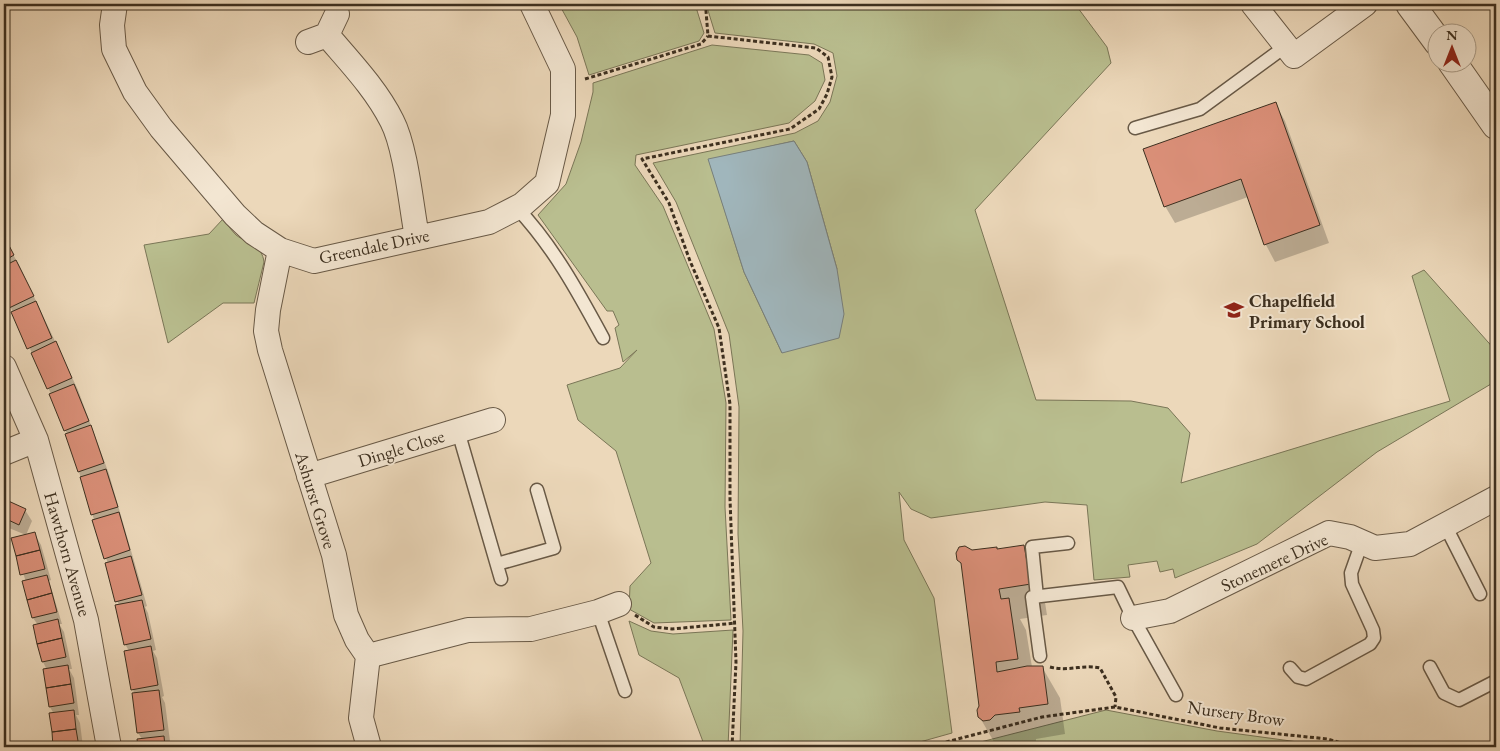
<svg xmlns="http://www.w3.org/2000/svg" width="1500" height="751" viewBox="0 0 1500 751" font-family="'EB Garamond',serif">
	<rect width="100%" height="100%" fill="#ecd8ba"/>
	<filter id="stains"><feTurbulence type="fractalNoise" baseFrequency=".004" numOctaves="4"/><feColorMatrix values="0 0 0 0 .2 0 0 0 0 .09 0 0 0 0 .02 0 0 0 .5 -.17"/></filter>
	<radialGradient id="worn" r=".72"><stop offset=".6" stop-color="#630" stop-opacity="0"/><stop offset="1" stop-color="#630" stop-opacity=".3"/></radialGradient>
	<path fill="#b9be8f" stroke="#7a7657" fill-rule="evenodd" d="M559,4H695L704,33L699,41L589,75L577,37Z
		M706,4H1075L1107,47L1111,63L975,210L1036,400L1131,401L1168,408L1190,433L1181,483L1450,401L1412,276L1424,270L1496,351V381L1377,452L1257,544L1175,578L1173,569L1160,572L1157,561L1128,565L1130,577L1094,580L1087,505L1045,502L931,518L911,509L899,492L904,540L934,598L952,733L902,747H740L743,631L738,534L739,407L729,334L676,202L653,163L795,133L818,121L830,102L837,76L833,53L814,44L715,33ZM794,141L807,162L837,269L782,353L744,272L709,160Z
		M712,45L809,55L822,63L825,80L815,101L789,123L636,155L635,165L663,206L714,329L726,403L725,507L731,620L654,623L629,609L630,586L651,563L616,451L578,420L567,385L620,368L637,350L623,362L615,328L619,325L613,311H607L538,215L566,184L581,142L593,92V83Z
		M223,219C227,224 231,230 236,235C248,244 262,245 264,262L254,303H223L168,343L144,245L209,234Z
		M629,621L651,631L673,634L733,630L728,747H705L679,678L639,655Z
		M1106,710L1217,731L1335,747H961Z"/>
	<path fill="#a0b6bc" stroke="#78807d" d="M794,141L807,162L837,269L844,314L839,338L782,353L744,272L708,159Z"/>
	<path fill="#0003" d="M1275,103L1285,121L1329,243L1275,262L1266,245L1248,197L1175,223L1165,206Z
		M4,238L20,267L78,390L109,474L147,606L145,607L148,613L156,650L153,651L157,658L164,696L162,697L165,703L170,741H166L169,747H139L138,740L142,739L138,733L129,651L125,644L119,606L108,564L67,434L51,394L4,293Z
		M4,500L25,510L32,521L26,535L34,533L41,545L51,580L49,581L62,624H59L64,632L72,669H69L74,678L79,715H76L80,723L83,747H55L51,714H54L50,707L47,670L43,662L35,626L38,625L33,618L24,582H26L12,539L26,535L4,526Z
		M1024,547L1041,577L1047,615L1020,619L1026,630L1032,667H1042L1060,698L1065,734L1036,739V743L997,747L979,716L981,706L963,567L958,559L972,551H998Z"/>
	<path fill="#da8f78" stroke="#3c2f1f" d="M1276,102L1320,225L1264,245L1241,179L1164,207L1143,149Z
		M4,236L14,255L4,261Z
		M16,260L34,296L9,308L4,296V266Z
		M36,301L52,338L27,349L11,312Z
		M56,341L72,378L47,389L31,353Z
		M74,384L89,421L64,431L49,394Z
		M91,425L104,463L78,472L65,434Z
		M106,469L118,507L91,515L80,477Z
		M4,499L26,509L19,525L4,518Z
		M119,512L130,550L104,559L92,520Z
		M35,532L40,550L16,556L11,538Z
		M1024,545L1031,584L999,589L1001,599L1009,598L1018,659L996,662L997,672L1027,666H1043L1048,704L1019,708L1020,712L995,715L990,720L983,721L978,717L977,710L979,706L961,563L957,560L956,553L959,547L965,546L972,550L997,547V549Z
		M40,550L45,569L20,575L16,556Z
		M131,556L142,595L115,602L105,563Z
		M47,575L52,593L27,600L22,581Z
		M52,593L57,612L32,618L27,600Z
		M142,600L151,639L124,645L115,605Z
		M58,619L62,638L37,644L33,625Z
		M62,638L66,657L42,662L37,644Z
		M151,646L158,685L131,690L124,651Z
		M68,665L71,684L46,688L43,669Z
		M71,684L74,703L49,707L46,688Z
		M159,690L164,730L137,733L132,693Z
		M74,710L76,729L52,732L49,713Z
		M76,729L79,747H53L52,732Z
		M164,736L165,747H138L137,739Z"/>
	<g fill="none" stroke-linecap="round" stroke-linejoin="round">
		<defs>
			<path id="service" d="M1135,128L1200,109L1286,46
				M517,208C553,246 578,292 603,338
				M458,431L501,579
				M1445,525L1480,594
				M497,564L554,548L537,490
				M1037,597L1032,547L1068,543
				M598,612L625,691
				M1040,656L1032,597L1118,587L1133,618L1176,695
				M1430,667L1444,693L1459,700L1496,681
				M1290,668L1298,677L1306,679L1370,644L1374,638L1373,630L1352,584L1351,573L1362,542"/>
			<path id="minor" d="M115,4L112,25L114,49L135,92L161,128L235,215L254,233L280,250L314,261L489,222L522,205L547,183L563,115V69L532,4
				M1253,4L1294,56L1365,4
				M327,35C350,62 376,89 392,121C406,148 411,205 417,237
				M308,42L327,35L337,14
				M280,250L268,310L266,331L270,350L334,555L346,615L357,640L368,656L361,718L369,747
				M4,367L36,440L86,620L109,747
				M4,453L36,440
				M309,476L493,420
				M1133,618L1170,611L1329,533L1350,537L1375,548L1410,544L1496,498
				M368,656L468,630L531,629L598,612L619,604"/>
			<path id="tertiary" d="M1410,4L1438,42
				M1452,62L1496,125"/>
		</defs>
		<use href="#service" stroke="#685946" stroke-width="15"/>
		<use href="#minor" stroke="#685946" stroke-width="26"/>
		<use href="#tertiary" stroke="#685946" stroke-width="30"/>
		<path stroke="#3c2f1f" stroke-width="3" stroke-dasharray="4 2.5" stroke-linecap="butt" d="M703,4L706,11L708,36L816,48L828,57L832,77L827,94L819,109L790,129L642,159L669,203L690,261L719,328L730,404V499L736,662L732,747
			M585,79L701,44L708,36
			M635,615L654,627L672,629L736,623
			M1050,667C1069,672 1082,664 1100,668L1116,697L1115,707
			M927,747L1042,717L1115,707L1220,728L1328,739L1354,747"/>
		<use href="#service" stroke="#f3e6d2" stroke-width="12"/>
		<use href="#minor" stroke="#f3e6d2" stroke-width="24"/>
		<use href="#tertiary" stroke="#f3e6d2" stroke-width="28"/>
	</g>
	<defs>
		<symbol id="school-bare" viewBox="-9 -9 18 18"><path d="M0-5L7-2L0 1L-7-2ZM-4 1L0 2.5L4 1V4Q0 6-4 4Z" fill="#8f2418" stroke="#f3e6d2" stroke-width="2.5" paint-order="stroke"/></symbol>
	</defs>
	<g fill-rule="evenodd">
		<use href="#school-bare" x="1220" y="296" width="28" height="28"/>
	</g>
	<g text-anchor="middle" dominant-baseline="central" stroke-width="4" stroke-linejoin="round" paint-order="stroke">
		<g font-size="18" fill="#3c2f1f" stroke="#f3e6d2">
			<text transform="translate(374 246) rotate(-12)">Greendale Drive</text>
			<text transform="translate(401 448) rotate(-17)">Dingle Close</text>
			<text transform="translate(316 500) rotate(73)">Ashurst Grove</text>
			<text transform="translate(68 554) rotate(74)">Hawthorn Avenue</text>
			<text transform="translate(1274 562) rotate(-25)">Stonemere Drive</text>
			<text transform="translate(1236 713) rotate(8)">Nursery Brow</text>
		</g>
		<g font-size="18" font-weight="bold" fill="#3c2f1f" stroke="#f3e6d2" text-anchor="start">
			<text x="1249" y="300">Chapelfield<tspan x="1249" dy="21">Primary School</tspan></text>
		</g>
	</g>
	<rect width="1500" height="751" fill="none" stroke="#ecd8ba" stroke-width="20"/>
	<rect x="5" y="5" width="1490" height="741" fill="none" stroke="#3c2f1f" stroke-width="2.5"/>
	<rect x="10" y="10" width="1480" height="731" fill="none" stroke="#3c2f1f"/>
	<g transform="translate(1452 48)"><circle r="24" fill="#f3e6d2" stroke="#aa9d8a"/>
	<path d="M0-4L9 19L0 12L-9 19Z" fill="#8f2418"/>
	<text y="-8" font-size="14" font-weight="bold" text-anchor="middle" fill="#3c2f1f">N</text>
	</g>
	<rect width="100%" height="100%" filter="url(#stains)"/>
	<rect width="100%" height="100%" fill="url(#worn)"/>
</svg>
